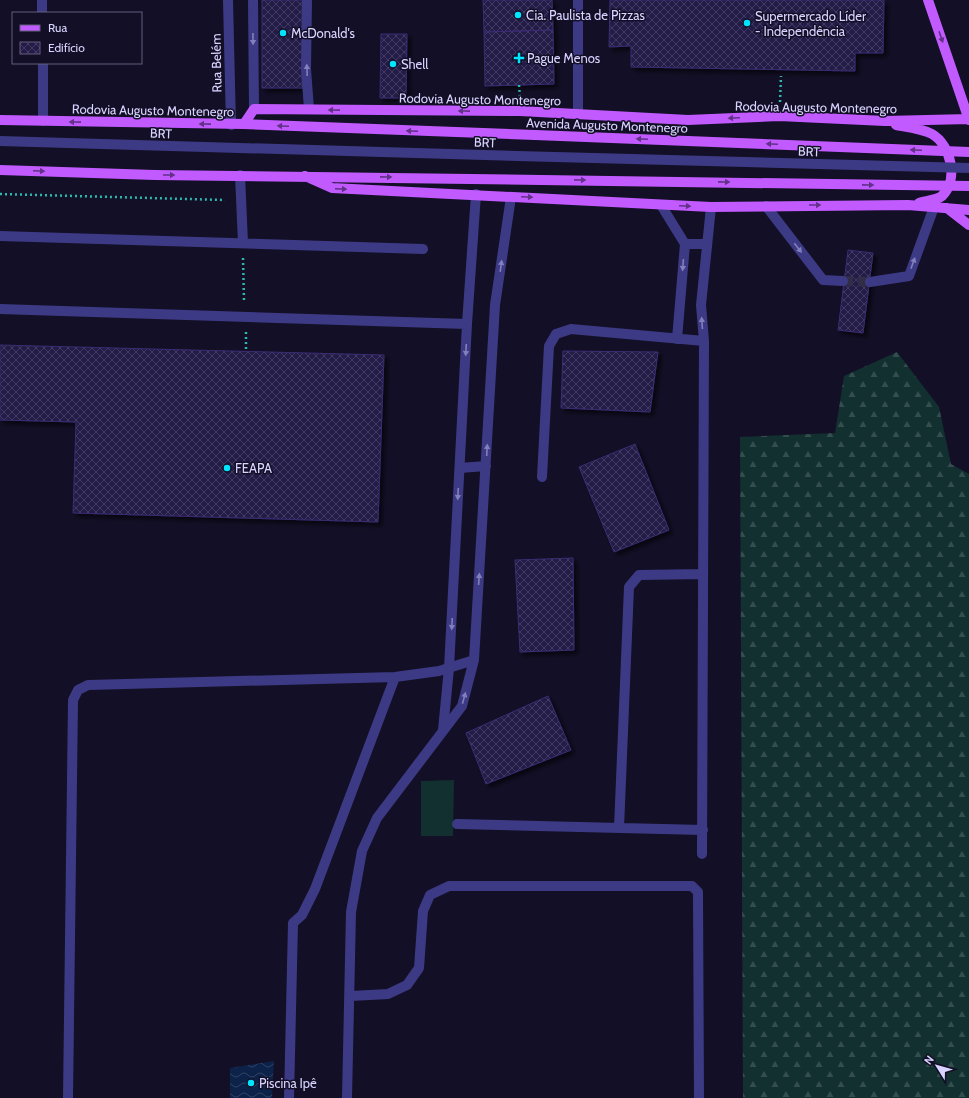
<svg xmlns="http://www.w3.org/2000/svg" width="969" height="1098" viewBox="0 0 969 1098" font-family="Cabin,sans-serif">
	<defs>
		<pattern id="forest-firs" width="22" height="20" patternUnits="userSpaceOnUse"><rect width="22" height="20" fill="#12302f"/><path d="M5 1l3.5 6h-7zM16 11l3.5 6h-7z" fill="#344d4e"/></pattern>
		<pattern id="water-waves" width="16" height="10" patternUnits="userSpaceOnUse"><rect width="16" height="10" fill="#0c2248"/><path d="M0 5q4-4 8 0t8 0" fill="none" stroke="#2f4163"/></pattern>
		<pattern id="building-cross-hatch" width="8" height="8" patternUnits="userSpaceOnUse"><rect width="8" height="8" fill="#241b47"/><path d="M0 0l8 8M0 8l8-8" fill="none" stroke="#433b63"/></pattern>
		<filter id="shadow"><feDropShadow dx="3.5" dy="3.5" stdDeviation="2" flood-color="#0009"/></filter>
	</defs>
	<rect width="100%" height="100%" fill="#130f26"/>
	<path fill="#12302f" d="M454,780L453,836H421V781Z"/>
	<path fill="url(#forest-firs)" d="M897,352L939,407L951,464L969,474V1098H743L740,437L835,433L844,376Z"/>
	<path fill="url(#water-waves)" d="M274,1061L272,1098H230V1068Z"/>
	<path fill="url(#building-cross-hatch)" stroke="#3b2d73" filter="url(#shadow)" d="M262,0H304V88H262Z
		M483,0H552L553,30L484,32Z
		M610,0H884L883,53H855V71L631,67V46L609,47Z
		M553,30L554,84L485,86L484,32Z
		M381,34H407L406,98H380Z
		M848,250L873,253L863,333L838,330Z
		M0,345L384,355L378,522L73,513L76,422L0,420Z
		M563,351L658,352L650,412L561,408Z
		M635,444L669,530L614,552L579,467Z
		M573,558L574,650L520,652L515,560Z
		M548,696L571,750L486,784L466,733Z"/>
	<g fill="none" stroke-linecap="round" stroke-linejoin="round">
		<path stroke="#312d47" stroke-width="10" stroke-dasharray="10 5" stroke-linecap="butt" d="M843,281L870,282"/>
		<path stroke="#2fb8b0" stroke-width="2.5" stroke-dasharray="2 3" stroke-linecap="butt" d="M519,85L520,97
			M780,102L781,76
			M0,194L225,200
			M243,258L244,301
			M246,332V352"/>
		<path stroke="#3d3a85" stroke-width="10" d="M42,0V13
			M228,0L231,125
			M253,0L254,109
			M307,0L306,69L309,109
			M578,0V114
			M43,63V121
			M0,141L555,157
			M240,175L243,243
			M661,205L685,244L677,339
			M766,206L823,280L843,281
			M0,236L423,249
			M685,244H707
			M870,282L909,276L934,207
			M0,309L467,324
			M460,468L486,466
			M542,477L549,346L556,334L571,329L704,341
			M443,730L449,668L467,324L476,194
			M457,824L703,830
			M619,828L629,587L639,575L703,574
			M702,854L704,341L701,305L711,207
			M351,996L388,994L407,985L419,968L423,911L430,895L449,886H692L698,892L699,1098
			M68,1098C69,965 72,833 73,700L78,690L88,685L395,677L439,671L474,660
			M289,1098L293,923L302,915L315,889L395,677
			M347,1098L351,912L362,851L377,818L462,706L474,660L495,305L511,197"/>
		<path stroke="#c25bff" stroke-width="10" d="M928,0L969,120
			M0,120L244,124L535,135
			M244,124L254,109L520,111L688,120L779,116L885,121L969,119
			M896,125C907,127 923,129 932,134C951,145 959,180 942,196C937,200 925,201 919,203
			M0,170L155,175L541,180
			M305,176L332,188L711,207L908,205L969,210
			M947,208L969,225"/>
		<path stroke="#3d3a85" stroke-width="10" d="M555,157L969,168"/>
		<path stroke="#c25bff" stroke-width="10" d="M535,135L969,152
			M541,180L969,186"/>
	</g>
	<defs><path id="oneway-solid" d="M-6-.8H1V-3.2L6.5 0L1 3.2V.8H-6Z"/></defs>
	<g fill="#623188">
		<use href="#oneway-solid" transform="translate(941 37) rotate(71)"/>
		<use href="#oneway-solid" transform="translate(334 110) rotate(-179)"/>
		<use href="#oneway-solid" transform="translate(464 111) rotate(-179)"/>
		<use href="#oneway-solid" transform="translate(734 118) rotate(178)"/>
		<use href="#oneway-solid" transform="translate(75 122) rotate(-179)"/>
		<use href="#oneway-solid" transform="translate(205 124) rotate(-179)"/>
		<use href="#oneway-solid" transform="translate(283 126) rotate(-178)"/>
		<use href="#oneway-solid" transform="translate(412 131) rotate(-178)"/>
		<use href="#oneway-solid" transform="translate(642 139) rotate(-178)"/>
		<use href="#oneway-solid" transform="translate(772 144) rotate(-178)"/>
		<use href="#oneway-solid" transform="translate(916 150) rotate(-178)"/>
		<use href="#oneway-solid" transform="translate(39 171) rotate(2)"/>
		<use href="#oneway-solid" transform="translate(169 175)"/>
		<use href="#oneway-solid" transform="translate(386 177) rotate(1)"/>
		<use href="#oneway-solid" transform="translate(580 180) rotate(1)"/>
		<use href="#oneway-solid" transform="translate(724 182) rotate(1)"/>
		<use href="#oneway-solid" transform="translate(868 185) rotate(1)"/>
		<use href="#oneway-solid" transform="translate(341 189) rotate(2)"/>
		<use href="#oneway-solid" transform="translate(527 197) rotate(3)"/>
		<use href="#oneway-solid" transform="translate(815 205)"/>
		<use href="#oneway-solid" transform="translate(685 206) rotate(3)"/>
	</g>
	<g fill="#837fbc">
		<use href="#oneway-solid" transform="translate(253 39) rotate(89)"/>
		<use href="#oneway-solid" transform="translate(307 70) rotate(-92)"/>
		<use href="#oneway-solid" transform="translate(798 248) rotate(52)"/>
		<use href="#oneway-solid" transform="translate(913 263) rotate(-70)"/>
		<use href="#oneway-solid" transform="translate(683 265) rotate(94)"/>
		<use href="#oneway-solid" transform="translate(501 266) rotate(-82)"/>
		<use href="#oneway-solid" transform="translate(702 323) rotate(-94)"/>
		<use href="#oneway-solid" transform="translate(466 350) rotate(93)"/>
		<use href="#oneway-solid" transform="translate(487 450) rotate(-87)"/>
		<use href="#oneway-solid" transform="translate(458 494) rotate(93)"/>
		<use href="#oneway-solid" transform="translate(479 579) rotate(-86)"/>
		<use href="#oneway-solid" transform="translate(452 624) rotate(93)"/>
		<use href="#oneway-solid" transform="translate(464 698) rotate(-75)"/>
	</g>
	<g fill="#00e5ff" stroke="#130f26" stroke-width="1.5">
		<circle cx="518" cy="15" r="4"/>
		<circle cx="747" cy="23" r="4"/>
		<circle cx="283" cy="33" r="4"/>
		<path d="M517 52h4v4h4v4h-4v4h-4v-4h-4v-4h4z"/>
		<circle cx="393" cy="64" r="4"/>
		<circle cx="227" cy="468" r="4"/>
		<circle cx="251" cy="1083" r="4"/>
	</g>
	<g text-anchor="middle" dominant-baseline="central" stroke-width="3" stroke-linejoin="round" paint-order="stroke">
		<g font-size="13" fill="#d9d4ff" stroke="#130f26" text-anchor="start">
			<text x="526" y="15">Cia. Paulista de Pizzas</text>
			<text x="755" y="16">Supermercado Líder<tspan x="755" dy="15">- Independência</tspan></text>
			<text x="291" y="33">McDonald's</text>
			<text x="527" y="58">Pague Menos</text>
			<text x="401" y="64">Shell</text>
			<text x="235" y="468">FEAPA</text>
			<text x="259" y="1083">Piscina Ipê</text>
		</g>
		<g font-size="13" fill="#d9d4ff" stroke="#130f26">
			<text transform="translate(216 63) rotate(-91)">Rua Belém</text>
			<text transform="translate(480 99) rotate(1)">Rodovia Augusto Montenegro</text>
			<text transform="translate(816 107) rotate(1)">Rodovia Augusto Montenegro</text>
			<text transform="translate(153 110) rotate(1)">Rodovia Augusto Montenegro</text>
			<text transform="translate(607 125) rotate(2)">Avenida Augusto Montenegro</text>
			<text transform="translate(161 133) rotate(2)">BRT</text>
			<text transform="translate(485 142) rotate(2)">BRT</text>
			<text transform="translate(809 151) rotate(2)">BRT</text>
		</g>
	</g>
	<rect x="12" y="12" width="130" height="52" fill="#130f26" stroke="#625e7d"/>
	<rect x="20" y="25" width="20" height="6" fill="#c25bff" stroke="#625e7d"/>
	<text x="48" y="32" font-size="12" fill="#d9d4ff">Rua</text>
	<rect x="20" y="42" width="20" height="12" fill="url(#building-cross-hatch)" stroke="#625e7d"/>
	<text x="48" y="52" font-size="12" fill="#d9d4ff">Edifício</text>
	<g transform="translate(937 1066) rotate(307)" stroke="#130f26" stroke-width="3" paint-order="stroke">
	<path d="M0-3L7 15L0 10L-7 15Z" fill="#d9d4ff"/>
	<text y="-6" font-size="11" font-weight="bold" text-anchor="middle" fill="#d9d4ff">N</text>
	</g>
</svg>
